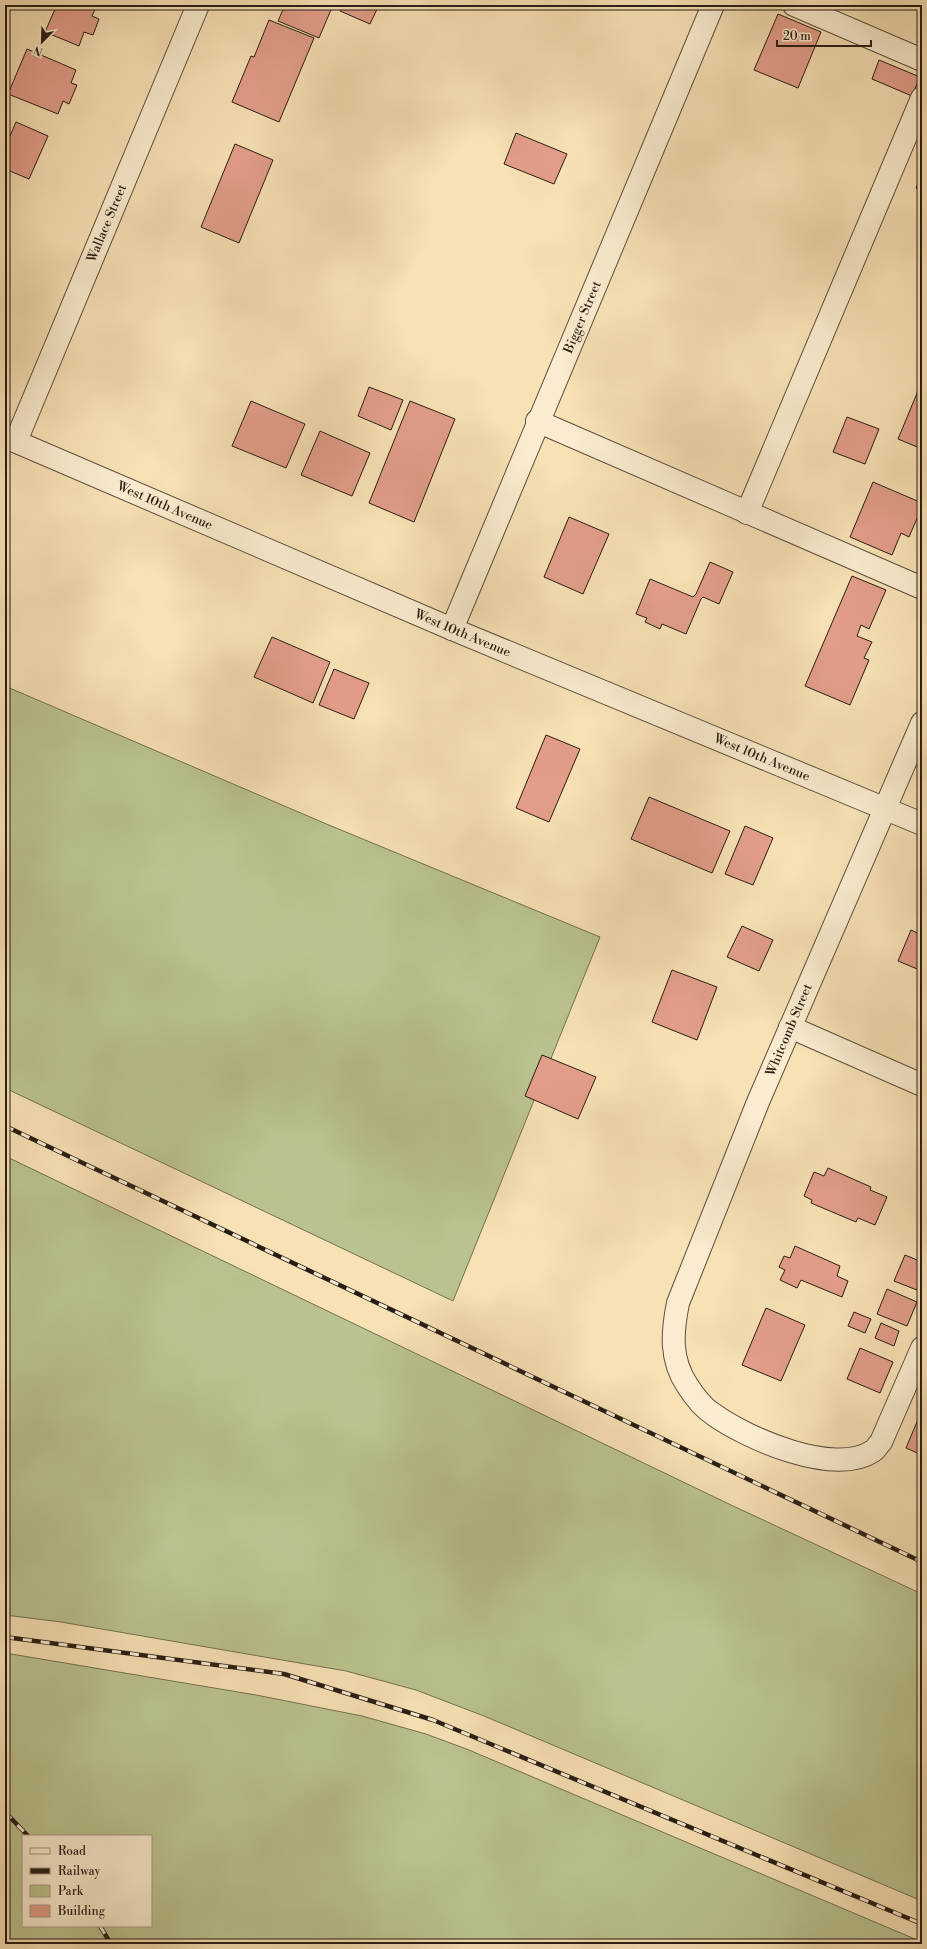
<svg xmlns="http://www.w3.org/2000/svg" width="927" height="1949" viewBox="0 0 927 1949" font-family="'Libre Bodoni',serif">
	<rect width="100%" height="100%" fill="#f7e1b5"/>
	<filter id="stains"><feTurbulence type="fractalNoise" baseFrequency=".005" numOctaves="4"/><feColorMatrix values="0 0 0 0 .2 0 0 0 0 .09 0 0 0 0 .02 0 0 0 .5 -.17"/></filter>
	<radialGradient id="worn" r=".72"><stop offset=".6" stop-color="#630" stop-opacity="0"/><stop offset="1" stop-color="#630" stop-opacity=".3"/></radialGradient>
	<path fill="#bac38f" stroke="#717052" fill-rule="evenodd" d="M5,686L324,823L600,937L453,1301L5,1088Z
		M5,1156L731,1505L922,1594V1901L484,1716L416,1690L346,1671L61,1622L5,1615Z
		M5,1653L256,1695L362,1716L426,1734L469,1750L922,1942V1944H5ZM23,1836H151V1926H23Z"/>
	<path fill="#e39e8a" stroke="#281d14" d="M46,5H97L92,16L99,19L93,35L84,32L79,46L45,32L55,9Z
		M285,5H333L319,38L278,21Z
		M343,5H379L370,24L340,11Z
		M778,14L821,32L798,88L754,70Z
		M269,20L314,38L279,122L232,102L251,56L254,57Z
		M27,49L76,70L71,83L77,85L69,104L63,101L58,114L8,94Z
		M879,60L920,77L912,96L872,79Z
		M16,122L48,136L29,179L5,169V148Z
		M516,133L567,154L554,184L504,164Z
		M235,144L273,160L239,243L201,227Z
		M922,173V190L916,188Z
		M920,386H922V449L898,439Z
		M369,387L403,400L391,430L358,416Z
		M251,401L305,424L286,468L232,446Z
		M410,401L455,419L414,522L369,503Z
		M847,417L879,429L865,464L833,452Z
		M320,431L370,453L352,496L301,475Z
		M873,482L922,503V507L909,537L901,533L892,555L850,537Z
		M569,517L609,534L583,594L544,577Z
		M710,562L733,572L719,604L703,597L701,599L686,634L662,624L660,629L645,622L647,618L636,614L650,579L693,597L696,594Z
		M852,576L886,590L869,629L861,625L857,636L872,642L864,658L869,660L850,705L805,686Z
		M272,637L330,662L313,703L254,677Z
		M334,669L369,683L354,719L319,705Z
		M546,735L580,749L549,822L516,808Z
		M649,797L730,831L712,873L631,839Z
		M745,826L773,838L753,885L725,874Z
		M742,926L773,940L759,971L727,957Z
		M911,930L922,935V971L898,961Z
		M672,970L717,987L697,1040L652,1022Z
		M542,1055L596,1077L578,1119L525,1096Z
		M828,1168L871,1187L870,1190L887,1197L875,1225L858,1218L856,1222L811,1203L812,1200L804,1196L814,1172L824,1176Z
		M795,1246L840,1266L837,1276L848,1281L842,1297L801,1280L797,1288L780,1280L785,1270L779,1267L784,1256L790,1258Z
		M905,1255L922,1262V1292L894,1281Z
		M887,1289L917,1302L907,1326L877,1314Z
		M766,1308L805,1325L781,1381L742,1365Z
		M854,1312L871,1319L865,1333L848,1326Z
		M881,1323L899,1331L894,1346L875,1338Z
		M860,1348L893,1362L880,1393L847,1379Z
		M919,1417L922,1418V1455L906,1448Z"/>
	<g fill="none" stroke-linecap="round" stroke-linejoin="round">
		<defs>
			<g id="minor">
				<path d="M794,5L922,60"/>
				<path d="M537,421L922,588"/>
				<path id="s1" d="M5,437L452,629L922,824"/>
				<path id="s2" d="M16,441L198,5"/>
				<path d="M747,513L922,98"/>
				<path id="s3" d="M452,629L713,5"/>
				<path d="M922,723L758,1102L678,1303C672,1333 670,1359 687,1385C694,1396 702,1407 713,1414C746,1438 834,1477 873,1451C876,1449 878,1445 881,1442L922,1348"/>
				<path d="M790,1027L922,1085"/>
			</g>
		</defs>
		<use href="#minor" stroke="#5c4e3c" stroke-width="24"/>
		<use href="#minor" stroke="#faeccf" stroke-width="22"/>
		<defs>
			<path id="rail" d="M5,1126L922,1562
				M5,1637L284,1674L433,1720L922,1924
				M5,1812L28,1836
				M100,1926L111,1944"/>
		</defs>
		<use href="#rail" stroke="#281d14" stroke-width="4.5"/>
		<use href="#rail" stroke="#faeccf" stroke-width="3" stroke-dasharray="9" stroke-linecap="butt"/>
	</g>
	<g text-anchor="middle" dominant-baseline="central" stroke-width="3.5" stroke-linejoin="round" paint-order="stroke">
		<g font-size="13" fill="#281d14" stroke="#faeccf">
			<text stroke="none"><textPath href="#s2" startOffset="236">Wallace Street</textPath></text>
			<text stroke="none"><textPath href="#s3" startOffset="338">Bigger Street</textPath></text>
			<text stroke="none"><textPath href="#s1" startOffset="174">West 10th Avenue</textPath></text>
			<text stroke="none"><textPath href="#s1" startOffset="498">West 10th Avenue</textPath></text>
			<text stroke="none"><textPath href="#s1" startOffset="822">West 10th Avenue</textPath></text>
			<text transform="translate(789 1030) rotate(-67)">Whitcomb Street</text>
		</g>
	</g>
	<rect width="927" height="1949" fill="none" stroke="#f7e1b5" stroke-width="20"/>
	<rect x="6" y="6" width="915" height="1937" fill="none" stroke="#281d14" stroke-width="2"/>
	<rect x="10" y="10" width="907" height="1929" fill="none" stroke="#281d14"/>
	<rect x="22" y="1835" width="130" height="92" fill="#faeccf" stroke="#a69984"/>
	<rect x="30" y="1848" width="20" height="6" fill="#faeccf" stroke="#a69984"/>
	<text x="58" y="1855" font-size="12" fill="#281d14">Road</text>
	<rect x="30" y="1868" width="20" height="6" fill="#281d14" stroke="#a69984"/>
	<text x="58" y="1875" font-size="12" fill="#281d14">Railway</text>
	<rect x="30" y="1885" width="20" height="12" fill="#bac38f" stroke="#a69984"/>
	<text x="58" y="1895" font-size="12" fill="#281d14">Park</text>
	<rect x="30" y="1905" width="20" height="12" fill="#e39e8a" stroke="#a69984"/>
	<text x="58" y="1915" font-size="12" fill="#281d14">Building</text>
	<g transform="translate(42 42) rotate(203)" stroke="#faeccf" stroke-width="3" paint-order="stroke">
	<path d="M0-3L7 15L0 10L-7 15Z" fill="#281d14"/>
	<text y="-6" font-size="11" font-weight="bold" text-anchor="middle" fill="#281d14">N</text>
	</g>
	<path d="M777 40v6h94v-6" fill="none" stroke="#281d14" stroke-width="2"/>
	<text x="783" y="40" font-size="12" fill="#281d14" stroke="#faeccf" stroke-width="3" paint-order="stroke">20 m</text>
	<rect width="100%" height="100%" filter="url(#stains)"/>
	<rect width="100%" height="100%" fill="url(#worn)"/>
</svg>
